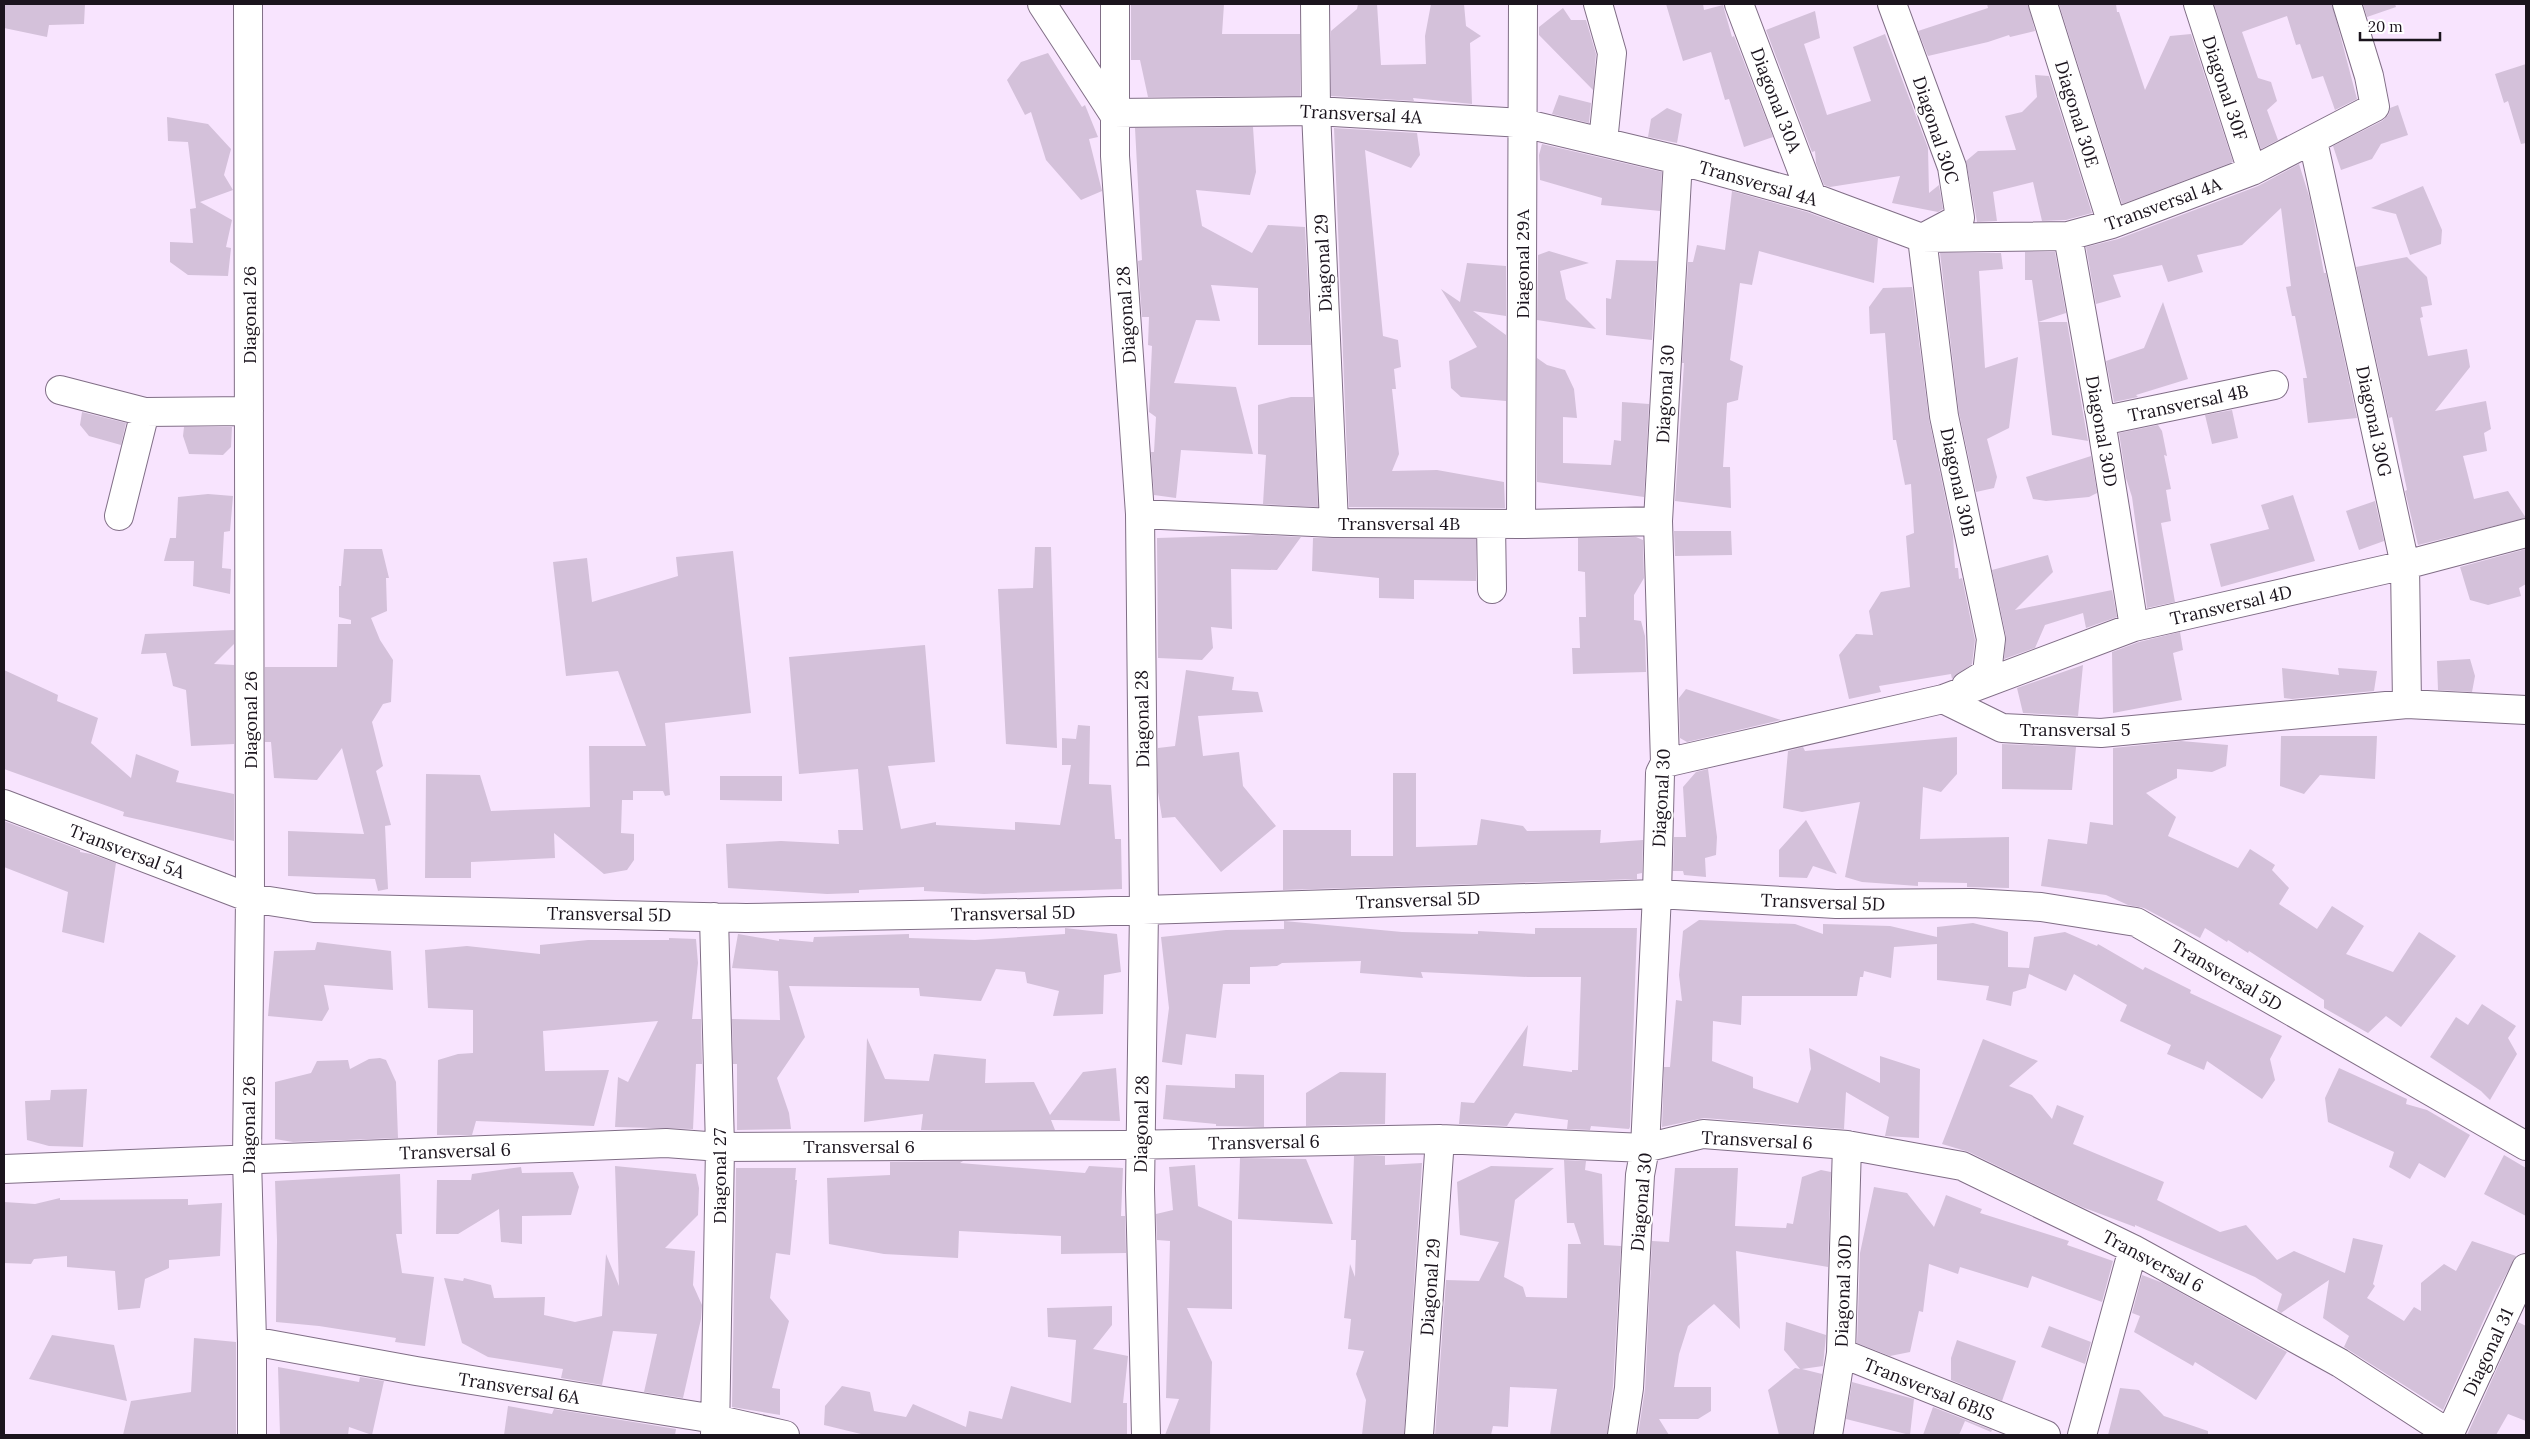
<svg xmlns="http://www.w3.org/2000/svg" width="2530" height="1439" viewBox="0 0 2530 1439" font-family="Lora,serif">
	<rect width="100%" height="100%" fill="#f8e4fe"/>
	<path fill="#d4c1da" d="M4,4H85L84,24L49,25L47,37L4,28Z
		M1131,4H1224L1222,34H1300V96L1148,97L1140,60H1131Z
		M1358,4H1377L1381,65L1426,64L1425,36L1431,4H1464L1466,26L1481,36L1470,43L1472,104L1413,98L1414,101L1331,96V31L1357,9Z
		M1666,4H1703L1704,10L1723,5L1732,37L1734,36L1773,137L1744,147L1729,99L1725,100L1711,52L1683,61Z
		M1987,4H2028L2035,31L2010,37L2009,35L1988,42L1928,56L1918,31L1988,8Z
		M2059,4H2116L2117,12H2119L2145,90L2170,36L2191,34L2233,162L2122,204Z
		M2214,4H2332L2357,99L2335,110L2323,76L2312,79L2300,44L2296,45L2287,16L2242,32L2258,78L2271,82L2277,101L2267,110L2278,140L2261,149Z
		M2363,4H2395L2396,7L2367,17Z
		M1563,8L1571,20H1586L1596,54L1593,90L1539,35V27Z
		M1815,11L1820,38L1804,44L1827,115L1871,101L1853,47L1885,34L1928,148L1929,193L1939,185L1943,209L1938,212L1892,203L1900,176L1830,187L1824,185L1816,163L1815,151L1812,152L1766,30Z
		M1048,53L1082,107L1085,105L1098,137L1089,139L1102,191L1081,200L1046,160L1031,112L1025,115L1007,80L1021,62Z
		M2526,64V143L2521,144L2508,101L2504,103L2495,74Z
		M2035,75L2049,76L2092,213L2066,220L2042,221L2033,182L1993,192L1997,221L1977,222L1966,161L1978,151L2016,150L2005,116L2022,112L2037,97Z
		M1559,95L1591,103L1589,123L1552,114Z
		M2398,105L2408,135L2381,144L2372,159L2341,170L2333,146L2382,121L2389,114L2390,108Z
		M1667,108L1682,114L1677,143L1648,137L1651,119Z
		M167,117L208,124L231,149L224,175L233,190L200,202L232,220L226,247L231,248L228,276L188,275L170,262V242L193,243L190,209L196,208L188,142L168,141Z
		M1253,127L1256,172L1250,195L1196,190L1202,226L1252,253L1268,225L1305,227L1311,345H1258V288L1211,285L1220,321L1196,320L1174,383L1236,387L1253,454L1181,450L1176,498L1154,495L1151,452H1154L1156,417L1149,412L1152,346L1148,345L1149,317H1142L1138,261L1142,260L1135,128Z
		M1334,128L1417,133L1420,155L1411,168L1365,150L1383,336L1398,340L1401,367L1394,369L1396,389H1392L1399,454L1392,471L1437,470L1504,482L1505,508L1349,507Z
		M1542,144L1662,172L1660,211L1601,205L1602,198L1540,180L1539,155Z
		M2299,164L2310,199L2324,273H2326L2357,418L2308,423L2303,378H2307L2295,316H2292L2286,287L2291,286L2281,208L2242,245L2197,255L2203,272L2168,282L2162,265L2113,275L2121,297L2096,304L2086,247L2118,239L2258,186Z
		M2423,186L2442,230L2441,244L2410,255L2396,214L2371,208Z
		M1732,191L1807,212L1878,238L1874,283L1759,251L1752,285L1740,283L1730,360L1743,366L1738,400L1727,403L1723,467H1730L1731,508L1675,501L1684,363H1682L1688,262H1693L1697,245L1725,250Z
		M1549,251L1589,263L1560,271L1566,299L1596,329L1537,320L1538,255Z
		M2025,252H2055L2066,313L2038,322L2032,280H2025Z
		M1940,253H2001L2003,269L1979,271L1985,368L2018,357L2009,428L1987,439L1997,477L1994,488L1976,492L1959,413Z
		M2407,257L2427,277L2432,305L2421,307L2423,317L2420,318L2428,356L2467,349L2470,367L2435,411L2486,401L2491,429L2484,433L2487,451L2463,456L2474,499L2508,491L2526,518L2418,545L2405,491L2407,490L2392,417L2389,418L2356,267Z
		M1616,260L1657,261L1652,340L1606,335V298L1611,299Z
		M1467,263L1506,266V316L1473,311L1506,335V401L1461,397L1451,388L1449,361L1477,347L1441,289L1460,302Z
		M1912,287L1929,419L1953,535L1955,568H1958L1959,579L1962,578L1975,640L1972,664L1952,679L1951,674L1879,686L1881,692L1849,699L1839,655L1856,634L1873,635L1869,611L1881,592L1910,587L1906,536L1914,533L1911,484L1905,485L1896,440H1893L1885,333L1870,334L1869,307L1883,288Z
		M2163,302L2188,379L2136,395L2138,397L2114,402L2106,361L2144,348Z
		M2038,322H2067L2088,441L2052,435Z
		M1537,358L1547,365L1565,370L1574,389L1577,418L1563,417V463L1611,465L1614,440L1621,441L1622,402L1649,404L1644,497L1537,482Z
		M1291,397H1313L1318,507L1263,504L1266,455L1258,454V405Z
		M2232,410L2238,438L2212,444L2205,415Z
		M82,412L126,423L121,445L89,436L80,425Z
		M2158,425L2162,431L2167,456L2164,455L2171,489L2166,490L2171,521L2161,523L2175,602L2147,608L2132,497L2126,478L2119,433Z
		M184,427H232L231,447L223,455L189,454L183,436Z
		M2091,456L2097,493L2089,497L2046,501L2033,499L2026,477Z
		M208,494L233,496L230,531L224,532L222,568L231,569L230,594L193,586L194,561H164L170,538H176L178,497Z
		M2293,495L2315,561L2221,587L2210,544L2269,529L2261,505Z
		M2375,501L2384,541L2359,550L2346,511Z
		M1674,531H1731L1732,555L1675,556Z
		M1257,535L1301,537L1277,570L1231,569L1232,629L1211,627L1213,648L1202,660L1158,658L1157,538Z
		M1636,537L1643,540L1644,578L1634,595V620L1641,621L1645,636L1646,672L1573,674L1572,648H1580L1579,617H1586L1585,572L1578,571V538Z
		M1313,538L1476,539V581L1414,580V599L1379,598V578L1312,571Z
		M1035,547H1051L1057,748L1006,744L998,589L1033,588Z
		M344,549H382L389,578H386L387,611L371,618L380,640L393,660L391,702L383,704L372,722L383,766L376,771L391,825L385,826L388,889L378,891L375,879L288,876V831L364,834L342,748L317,780L274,778L271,742H265V667H337L338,624H351V620L339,617V586H341Z
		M2526,549V584L2519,588L2521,596L2488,605L2470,600L2460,567Z
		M733,551L751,713L665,723L670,795L665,796L663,791H633V800H622L621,833L634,834V860L627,870L604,874L554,833L555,858L471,862V878H425L426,774L480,775L491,811L590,807L589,746H646L618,671L566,676L553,562L587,558L592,602L678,576L676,557Z
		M2048,555L2053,572L2015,610L2112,590L2117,617L2086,628L2083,613L2045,625L2035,648L2004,659L2006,636L1992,570Z
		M234,630V644L214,664L234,665V744L191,746L186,690L173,686L166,653L141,654L145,634Z
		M2180,632L2183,650L2173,653L2182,700L2113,713L2112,652L2139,642Z
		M925,645L935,762L888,766L901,829L936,822V825L1015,830V822L1060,825L1071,765H1062V738L1076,739L1078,725L1090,726L1089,784L1111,785L1115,839H1121L1122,889L984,894L924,891V887L859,890V893L827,894L728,888L726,844L781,841L839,844L838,830H863L858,769L799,774L789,657Z
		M2470,659L2475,676L2472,692L2438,690L2437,661Z
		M2083,665L2078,716L2023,713L2017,688Z
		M2282,668L2339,675L2338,668L2377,671L2374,691L2292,699L2284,698Z
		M4,670L58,695L57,701L98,718L91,743L131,778L136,754L179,771L176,782L234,794V841L123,816L124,812L4,769Z
		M1186,670L1234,677L1232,690L1258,692L1263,712L1198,716L1203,756L1239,752L1243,786L1276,826L1221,872L1175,817L1162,818L1158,792V748L1175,746Z
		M1686,689L1781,720L1687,742L1680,738L1679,698Z
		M2281,736H2377L2375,779L2320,775L2304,794L2280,786Z
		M1957,737V774L1941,792L1923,787L1920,839L2009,837V888L1967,887V883L1918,882V886L1862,882L1845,877L1860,802L1802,812L1783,808L1788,751L1803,747L1805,751Z
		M2181,741L2228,745L2226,766L2212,772L2177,769V778L2146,793L2176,817L2168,836L2238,868L2250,849L2275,865L2272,870L2289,888L2279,904L2317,929L2332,906L2364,926L2346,954L2393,972L2419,932L2456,956L2401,1027L2386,1016L2368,1033L2324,1008V1000L2249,951L2248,953L2228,940L2227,942L2205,928L2200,938L2144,908L2128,905L2106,895L2041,886L2048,839L2087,844L2090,822L2113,825V748Z
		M2002,744L2076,747L2072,790L2002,789Z
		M1708,769L1717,837L1716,855L1705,858L1706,877L1684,875L1683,871H1673L1674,837H1686L1683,787L1696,772Z
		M1393,773H1416V847L1477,845L1481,819L1523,826L1527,831L1601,830L1600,843L1643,840L1642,873L1637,874V879L1283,890V830H1351V856H1393Z
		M720,776H782V801L720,800Z
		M1806,820L1837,874L1813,866L1807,878L1779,877V850Z
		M4,821L80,850V852L91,854L116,863L104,943L62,932L68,892L4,867Z
		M1699,920L1795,924L1823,934V924L1890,926L1937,937V927L1973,923L2008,932V967L2029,968L2034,937L2065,932L2097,946L2098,944L2143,970L2145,967L2191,990L2190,993L2282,1036L2270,1059L2275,1080L2262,1099L2207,1061L2204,1070L2167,1054L2171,1045L2120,1021L2127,1005L2074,974L2066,991L2029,974L2026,988L2013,992L2011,1006L1986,1000L1989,986L1937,980V944L1894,947L1891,978L1864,971L1863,977H1860L1857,996H1742L1741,1025L1713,1021L1712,1061L1753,1077V1088L1798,1103L1811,1069L1809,1048L1880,1083V1056L1920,1069L1919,1138L1885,1136L1889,1117L1846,1092L1844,1129L1704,1118L1662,1127L1664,1067H1670L1676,1000L1682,1001L1679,975L1683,931Z
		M1284,921L1402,932L1478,934V931L1535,934V928H1637L1630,1127L1629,1129L1591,1126L1590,1130L1567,1129L1568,1120L1515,1113L1507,1126L1459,1124L1461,1102L1474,1103L1528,1025L1523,1066L1572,1072V1070H1578L1581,977H1528L1421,972L1423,978L1360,973L1361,961L1282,963L1277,966L1250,967V984H1223L1216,1038L1186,1034L1182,1065L1162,1062L1169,1008L1161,937L1226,930L1284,929Z
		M1065,928L1117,934L1121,972L1104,975L1103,1014L1053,1016L1059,991L1027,983L1025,972L996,969L981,1001L920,996L919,988L789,986L805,1037L777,1078L789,1113L791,1129L737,1130V1064H733L732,1019L780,1020L778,971L732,968L738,934L779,941V939L813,942L814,937L909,934V938L975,940L1065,934Z
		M669,938L696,939L698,963L692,1019H701L702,1064H696L693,1129L615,1127L618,1077L628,1082L658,1021L543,1031L545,1071L609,1070L594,1126L476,1121L472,1135H437L438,1060L458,1054L473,1053V1010L428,1008L425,950L467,946L540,954V945L588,940H669Z
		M317,942L391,951L393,990L324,985L329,1009L322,1021L268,1016L274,951L315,950Z
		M2482,1004L2516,1026L2508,1038L2517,1054L2490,1100L2481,1091L2430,1057L2456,1017L2468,1025Z
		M867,1038L885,1079L929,1081L934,1054L986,1059L985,1083L1034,1082L1050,1115L1083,1072L1116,1068L1120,1121L1051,1120L1055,1130H921L923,1114L864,1122Z
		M1983,1039L2038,1061L2009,1086L2032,1095L2052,1119L2057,1105L2084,1116L2073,1144L2164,1182L2157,1200L2220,1232L2246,1225L2277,1260L2294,1251L2345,1273L2353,1238L2383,1245L2373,1284L2375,1286L2367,1298L2404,1321L2414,1307L2421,1311V1283L2444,1264L2456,1271L2472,1241L2516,1256L2496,1293L2443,1410L2344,1347L2349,1336L2323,1318L2329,1280L2281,1313L2277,1310L2282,1294L2255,1277L2135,1225V1227L2082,1207L1969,1152L1942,1144Z
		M380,1058L386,1060L396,1082L398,1138L293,1142L275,1139V1082L311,1073L317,1061L348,1060L350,1069L369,1059Z
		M2339,1068L2407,1099L2406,1104L2427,1110L2470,1135L2445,1178L2419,1163L2410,1179L2389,1167L2394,1152L2328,1122L2325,1098Z
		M1340,1072L1386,1073L1385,1124L1306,1126V1093Z
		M1235,1074L1264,1075V1127L1216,1126V1124L1163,1119L1166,1085L1235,1088Z
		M87,1089L83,1147L49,1146L27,1140L25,1101L50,1100L51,1090Z
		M2504,1155L2526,1168V1216L2484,1194Z
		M1354,1156H1385V1165L1422,1163L1404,1435H1362L1366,1400L1356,1374L1364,1351L1348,1349L1351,1319L1344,1318L1350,1264L1355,1277L1356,1240H1351Z
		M1240,1158L1306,1159L1333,1224L1238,1219Z
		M1564,1160L1586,1161L1585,1170L1602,1174L1604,1245L1621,1246L1613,1386L1607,1435H1550L1557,1389L1510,1387L1508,1427L1493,1426L1491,1435H1435L1446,1280L1479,1281L1499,1242L1460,1235L1457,1182L1491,1166L1554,1168L1515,1200L1504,1277L1523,1287L1526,1297L1567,1298L1568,1244H1581L1574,1223H1567Z
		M963,1161L960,1163L1085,1173L1089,1166L1123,1168L1121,1216H1125L1126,1253L1061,1254V1236L959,1231L958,1258L884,1254L829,1244L827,1178L890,1175V1162Z
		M1195,1165L1198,1206L1232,1221V1309L1187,1308L1212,1362L1210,1435H1165L1179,1399L1166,1398L1170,1241L1157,1240L1156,1214L1173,1210L1169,1167Z
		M615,1166L696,1174L699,1188L698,1215L665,1248L695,1251L693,1285L702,1305L701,1319L683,1398L644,1392L657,1334L613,1331L602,1385L561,1378L563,1369L488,1357L462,1343L444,1278L463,1281L464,1278L491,1285L494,1298L545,1297L544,1315L575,1322L602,1316L606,1254L619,1286Z
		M521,1167L522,1173L573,1172L579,1187L571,1215L522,1216V1244L501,1242L499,1209L458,1234H436L437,1180H471L472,1174Z
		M736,1168H796L795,1180H797L790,1255L776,1253L770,1298L789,1321L772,1388L780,1389V1415L732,1407Z
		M1675,1168H1738L1735,1226L1786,1228L1787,1223L1793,1224L1802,1177L1821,1170L1831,1172L1828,1267L1736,1251L1740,1329L1714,1304L1688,1326L1679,1354L1674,1387H1711V1411L1698,1419H1659L1669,1435H1638L1645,1389L1652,1241L1669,1242Z
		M400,1174L402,1234H396L402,1273L434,1277L425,1346L395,1342L396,1338L319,1326L276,1322L277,1240L275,1181Z
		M1874,1187L1907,1193L1934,1227L1946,1195L1982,1209L1980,1213L2069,1241L2067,1245L2113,1261L2102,1302L2032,1276L2028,1288L1960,1267L1958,1274L1929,1264L1923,1312L1919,1311L1910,1352L1890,1356L1857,1343L1860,1253Z
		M60,1198V1200L188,1199V1205L222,1203L220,1256L169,1260V1268L145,1279L140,1308L118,1310L115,1271L67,1267V1256L34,1259L31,1264L4,1263V1202L35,1204Z
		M2142,1275L2163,1283L2287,1352L2256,1400L2195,1362L2193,1366L2134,1332L2140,1316L2132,1313Z
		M1112,1306V1325L1093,1349L1128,1356L1123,1403H1127V1435H865L824,1425L825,1406L842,1386L870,1392L874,1411L906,1417L913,1404L966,1427L969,1411L1002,1419L1011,1386L1071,1403L1076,1340L1048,1337L1047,1308Z
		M1786,1322L1826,1335L1823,1366L1802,1369L1822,1374L1813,1435H1779L1768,1390L1795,1368L1800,1369L1784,1350Z
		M2518,1322L2526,1326V1421L2508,1414L2496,1435H2467Z
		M2049,1326L2091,1342L2085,1364L2041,1347Z
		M52,1335L114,1345L127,1401L29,1379Z
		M194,1338L236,1342V1435H123L131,1401L191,1392Z
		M1957,1340L2016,1361L2002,1401L1951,1380V1358Z
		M278,1367L359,1382L360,1377L384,1381L372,1435L349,1427L348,1435H280Z
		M1852,1382L1914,1399L1910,1435L1846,1419Z
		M2120,1388L2139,1390L2164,1416L2208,1431V1435H2108Z
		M508,1406L552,1414L554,1409L676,1429L675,1435H504Z
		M1933,1407L1992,1430L1991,1432L1965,1421L1959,1435H1923Z"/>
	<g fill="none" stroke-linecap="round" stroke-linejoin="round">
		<defs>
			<path id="street" d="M248,4L250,898L247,1159L252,1341V1435
				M1042,4L1113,113L1316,111L1523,123L1678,160L1812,197L1922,238L2068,236L2112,224L2252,171L2375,107L2369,76L2347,4
				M1115,4V156L1140,514L1144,910L1140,1189L1146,1435
				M1315,4L1316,111L1334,523
				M1598,4L1612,53L1603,142
				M1739,4L1812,197
				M1892,4L1952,167L1960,218L1926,236
				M2043,4L2112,224
				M2198,4L2252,171
				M2313,141L2405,565L2407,704
				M2068,236L2101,421L2134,627
				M1922,238L1944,416L1991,639L1987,673L1966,686
				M60,390L145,412L249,411
				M2101,421L2274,385
				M1140,514L1334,523L1521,524L1658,521
				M119,516L145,412
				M1491,524L1492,589
				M1521,524L1523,4
				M1943,699L2134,627L2405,565L2526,533
				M1665,763L1943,699L2002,728L2101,733L2407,704L2526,710
				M4,804L250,898L314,908L746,918L1079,912L1657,894L1836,904L1972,903L2041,907L2136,922L2526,1146
				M714,917L720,1147L715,1435
				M4,1169L666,1143L720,1147L1125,1145L1440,1139L1645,1148L1703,1134L1847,1145L1962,1166L2133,1249L2340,1363L2451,1435
				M252,1341L416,1371L715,1419L785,1435
				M1841,1353L2046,1435
				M1419,1435L1440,1139
				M1622,1435L1629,1388L1640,1175L1645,1148L1657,894L1660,773L1665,763L1658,521L1678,160
				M1828,1435L1841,1353L1847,1145
				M2082,1435L2133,1249
				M2449,1435L2526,1268"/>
		</defs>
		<use href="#street" stroke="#806e86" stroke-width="30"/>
		<use href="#street" stroke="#fff" stroke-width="28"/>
	</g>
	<g text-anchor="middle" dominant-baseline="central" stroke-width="4.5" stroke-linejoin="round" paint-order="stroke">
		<g font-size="18" fill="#1b141d" stroke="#fff">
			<text transform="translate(2225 88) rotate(72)">Diagonal 30F</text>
			<text transform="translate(1776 100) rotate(69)">Diagonal 30A</text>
			<text transform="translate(1361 114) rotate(3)">Transversal 4A</text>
			<text transform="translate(2077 114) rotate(73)">Diagonal 30E</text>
			<text transform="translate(1936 130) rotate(72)">Diagonal 30C</text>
			<text transform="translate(1758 183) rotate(16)">Transversal 4A</text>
			<text transform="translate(2163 204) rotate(-20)">Transversal 4A</text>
			<text transform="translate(1323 263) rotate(-93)">Diagonal 29</text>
			<text transform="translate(1522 264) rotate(-90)">Diagonal 29A</text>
			<text transform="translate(249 315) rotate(-90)">Diagonal 26</text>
			<text transform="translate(1126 315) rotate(-94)">Diagonal 28</text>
			<text transform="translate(1665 394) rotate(-87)">Diagonal 30</text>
			<text transform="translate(2188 403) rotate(-12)">Transversal 4B</text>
			<text transform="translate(2374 421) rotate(78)">Diagonal 30G</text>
			<text transform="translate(2102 431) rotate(80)">Diagonal 30D</text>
			<text transform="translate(1958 482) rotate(78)">Diagonal 30B</text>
			<text x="1399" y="523">Transversal 4B</text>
			<text transform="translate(2231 605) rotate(-13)">Transversal 4D</text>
			<text transform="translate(1142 719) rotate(-91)">Diagonal 28</text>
			<text transform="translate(250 720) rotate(-90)">Diagonal 26</text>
			<text x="2075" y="729">Transversal 5</text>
			<text transform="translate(1661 798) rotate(-87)">Diagonal 30</text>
			<text transform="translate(127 851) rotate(21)">Transversal 5A</text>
			<text transform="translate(1418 900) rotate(-2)">Transversal 5D</text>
			<text transform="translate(1823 902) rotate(2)">Transversal 5D</text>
			<text transform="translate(1013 913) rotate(-1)">Transversal 5D</text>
			<text transform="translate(609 914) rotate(1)">Transversal 5D</text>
			<text transform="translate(2227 975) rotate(30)">Transversal 5D</text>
			<text transform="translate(1141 1124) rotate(-89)">Diagonal 28</text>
			<text transform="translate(248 1125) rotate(-90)">Diagonal 26</text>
			<text transform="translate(1757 1140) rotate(3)">Transversal 6</text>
			<text transform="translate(1264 1142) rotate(-1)">Transversal 6</text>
			<text x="859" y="1146">Transversal 6</text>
			<text transform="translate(455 1151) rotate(-2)">Transversal 6</text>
			<text transform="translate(719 1176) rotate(-90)">Diagonal 27</text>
			<text transform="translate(1641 1202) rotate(-85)">Diagonal 30</text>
			<text transform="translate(2153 1261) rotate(28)">Transversal 6</text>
			<text transform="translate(1430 1287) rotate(-86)">Diagonal 29</text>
			<text transform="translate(1843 1291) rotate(-88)">Diagonal 30D</text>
			<text transform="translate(2488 1352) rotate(-65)">Diagonal 31</text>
			<text transform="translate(519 1388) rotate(9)">Transversal 6A</text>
			<text transform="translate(1929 1389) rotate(22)">Transversal 6BIS</text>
		</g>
	</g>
	<rect width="2530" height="1439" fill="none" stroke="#1b141d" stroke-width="10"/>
	<path d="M2360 32v8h80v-8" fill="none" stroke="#1b141d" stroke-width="2.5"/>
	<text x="2368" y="32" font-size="15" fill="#1b141d" stroke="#ffffff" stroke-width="4" paint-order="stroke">20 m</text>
</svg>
